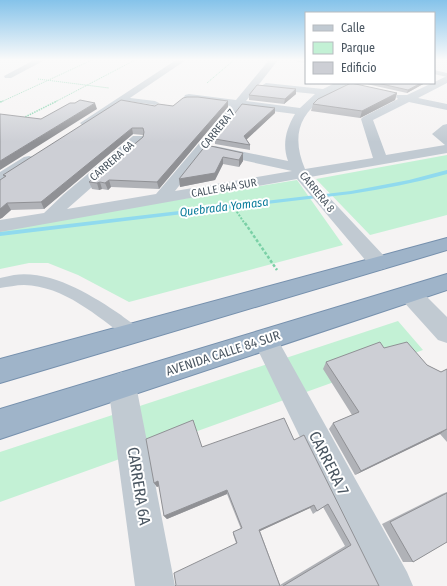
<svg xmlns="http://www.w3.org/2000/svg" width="447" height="586" viewBox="0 0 447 586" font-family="'Fira Sans Condensed',sans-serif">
	<rect width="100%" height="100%" fill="#f5f3f3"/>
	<path fill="#c3f1d5" d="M447,155V215L370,235L316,179Z
		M297,180L343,245L129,302L78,275L48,263H29L0,269V229Z
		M398,321L423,350L0,502V452Z"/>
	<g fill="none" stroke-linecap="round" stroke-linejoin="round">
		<path fill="#90daee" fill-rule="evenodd" d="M447,170V174C415,183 383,189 351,194L0,236V232L351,191L409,180Z"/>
		<defs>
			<path id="trunk" d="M447,238V250L0,383V359Z
				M447,274V290L0,439V409Z"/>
		</defs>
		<use href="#trunk" stroke="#7690ad" stroke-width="2"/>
		<path stroke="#7ad0a6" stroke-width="1" stroke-dasharray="1 1" stroke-linecap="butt" d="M38,79L109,88
			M207,83L234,60
			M1,102L92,60
			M55,102L135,60"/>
		<path stroke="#7ad0a6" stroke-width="1.5" stroke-dasharray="1.5 1" stroke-linecap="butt" d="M0,102L3,101
			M23,118L57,101"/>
		<path stroke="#7ad0a6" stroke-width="2" stroke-dasharray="2 1.5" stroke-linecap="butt" d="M231,203L245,224"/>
		<path stroke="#7ad0a6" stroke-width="2.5" stroke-dasharray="3 2" stroke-linecap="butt" d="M245,223L277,270"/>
		<path fill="#c1cad2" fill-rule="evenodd" d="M434,70L447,73V77L434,74Z
			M122,97L155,101L159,103L155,105L120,100L118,99Z
			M14,275C52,270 91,295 121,315C128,321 137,325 141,333L139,338L133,340L127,338C97,316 64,286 24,285C16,285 8,287 0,288V278Z"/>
		<path fill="#c1cad2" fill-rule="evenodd" d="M34,60H45L11,78H5L4,76Z
			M176,60H186L90,125H82L80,123Z
			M269,60H278L246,101L300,108L315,94L266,89L261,86L266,83L323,89L335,83H348C342,89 331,93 324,98C296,116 293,141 305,169L373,158L361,119L363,117L398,99L396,97L397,95H407L447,76V83L418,98L447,104V110L409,102L373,120L386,155L445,145L432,134L443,125L447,124V153L310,177L386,258L389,263L386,268L379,270L372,268L297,179L0,232V220L44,213L64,194L133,136H143L144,139L143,142L67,209L156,194L231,106L189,100L184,97L185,95L189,94L236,100ZM241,107L295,114C286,129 282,144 288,161L215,146L210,147L208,150L210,153L292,171L175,191Z
			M29,156L34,157L36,160L34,163L5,182L0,184V172L24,157Z
			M410,286L418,288L447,317V343L438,340L402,300L399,294L402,288Z
			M265,329L274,333L407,572L413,586H372L253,340L256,333Z
			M122,372L132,376L136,385L175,586H135L108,385L112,376Z"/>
		<path fill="#c1cad2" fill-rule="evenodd" d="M296,60H306V63L297,62Z"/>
		<use href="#trunk" fill="#9fb4c9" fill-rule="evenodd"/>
	</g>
	<path fill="#b0b2b7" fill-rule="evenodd" d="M362,83H425L407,93Z
		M397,93L395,100L360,118L311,111L313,104Z
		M296,94L284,104L249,100V95Z
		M155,106L228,107L159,189L111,187L108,190L102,189L99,190L92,189L89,182L143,137V135L133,134L44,209L11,210L2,218L4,177L3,175Z
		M275,113L246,139L250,145V150L215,144V139Z
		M206,145L243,153V161L239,167L223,164L215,180L180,187Z
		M384,348L427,365L441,372L447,369V442L440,434L355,475L329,429L333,423L352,415L323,369L326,362Z
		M294,440L379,586H175L236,543L233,534V532L241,529L227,494L167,519L164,516L159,486L157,487L154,483L202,447ZM323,507L345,546L280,585L260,531L310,508L313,514Z
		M447,492V542L413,562H403L382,524L442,494Z"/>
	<path fill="#909195" d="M421,83H425L407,93L408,90Z
		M296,89V94L284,104L285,99Z
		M397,93L395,100L360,118L362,111Z
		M228,101V107L159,189L157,182Z
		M95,103L97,109L0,170V161Z
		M275,108V113L244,142V136Z
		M132,128L133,134L44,209L41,202Z
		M243,153V161L239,167V160Z
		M223,157V164L215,180L180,187L179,179Z
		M109,180L111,187L108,190L105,183Z
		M100,182L102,189L99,190L97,183Z
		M7,203L11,210L2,218L0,219V209Z
		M447,429L440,434L355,475L361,471Z
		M158,481L161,485L157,487L154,483Z
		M227,490V494L167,519L164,516Z
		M314,505L310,508L258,532L259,530Z"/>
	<path fill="#cdcfd5" stroke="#909195" d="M351,83L397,93L362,111L313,104L318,99Z
		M377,83H421L408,90Z
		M257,85L296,89L285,99L249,95Z
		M187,97H198L228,101L157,182L109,180L105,183L100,182L97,183L89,182L143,137L144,132L143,128H132L41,202L7,203L0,209V180L6,176L3,175L121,100L155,106L158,104L173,106L183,98Z
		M80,100L95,103L0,161V114L41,119L70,103H75Z
		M242,104L275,108L244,136L250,145L215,139Z
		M206,145L243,153L239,160L223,157L215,173L179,179Z
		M380,342L384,348L407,342L427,365L441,372L447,369V429L361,471L333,423L359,412L326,362Z
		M284,418L294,440L304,435L379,586H283L351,545L328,504L317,511L314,505L259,530L280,586H175L176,585L174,573L237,543L233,532L242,528L227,490L164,516L158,481L154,483L146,439L193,420L202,447Z
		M447,493V542L413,562L390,522Z"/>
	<linearGradient id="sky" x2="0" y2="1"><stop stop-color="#85c3ea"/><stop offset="0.42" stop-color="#fafafa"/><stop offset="1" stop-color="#fafafa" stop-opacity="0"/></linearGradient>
	<rect width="447" height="142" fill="url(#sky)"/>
	<g text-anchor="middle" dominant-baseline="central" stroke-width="4" stroke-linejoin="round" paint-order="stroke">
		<g font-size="11" fill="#4a5661" stroke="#fff">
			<text transform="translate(218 129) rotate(-51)">CARRERA 7</text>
			<text transform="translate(112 161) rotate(-41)">CARRERA 6A</text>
			<text transform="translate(224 188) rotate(-10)">CALLE 84A SUR</text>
			<text transform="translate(317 192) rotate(51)">CARRERA 8</text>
		</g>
		<g font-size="12" font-style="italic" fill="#0c7c9b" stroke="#fff">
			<text transform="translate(224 207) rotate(-7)">Quebrada Yomasa</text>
		</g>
		<g font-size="13" fill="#4a5661" stroke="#fff">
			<text transform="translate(223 353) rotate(-18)">AVENIDA CALLE 84 SUR</text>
		</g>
		<g font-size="16" fill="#4a5661" stroke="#fff">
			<text transform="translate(329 463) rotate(63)">CARRERA 7</text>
			<text transform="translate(139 486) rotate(81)">CARRERA 6A</text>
		</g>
	</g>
	<rect x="305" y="12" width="130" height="72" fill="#ffffff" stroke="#b7bbc0"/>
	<rect x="313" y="25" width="20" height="6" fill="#c1cad2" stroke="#b7bbc0"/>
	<text x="341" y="32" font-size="12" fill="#4a5661">Calle</text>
	<rect x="313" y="42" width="20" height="12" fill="#c3f1d5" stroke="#b7bbc0"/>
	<text x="341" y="52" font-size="12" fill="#4a5661">Parque</text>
	<rect x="313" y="62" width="20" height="12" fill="#cdcfd5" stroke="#b7bbc0"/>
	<text x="341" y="72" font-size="12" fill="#4a5661">Edificio</text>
</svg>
